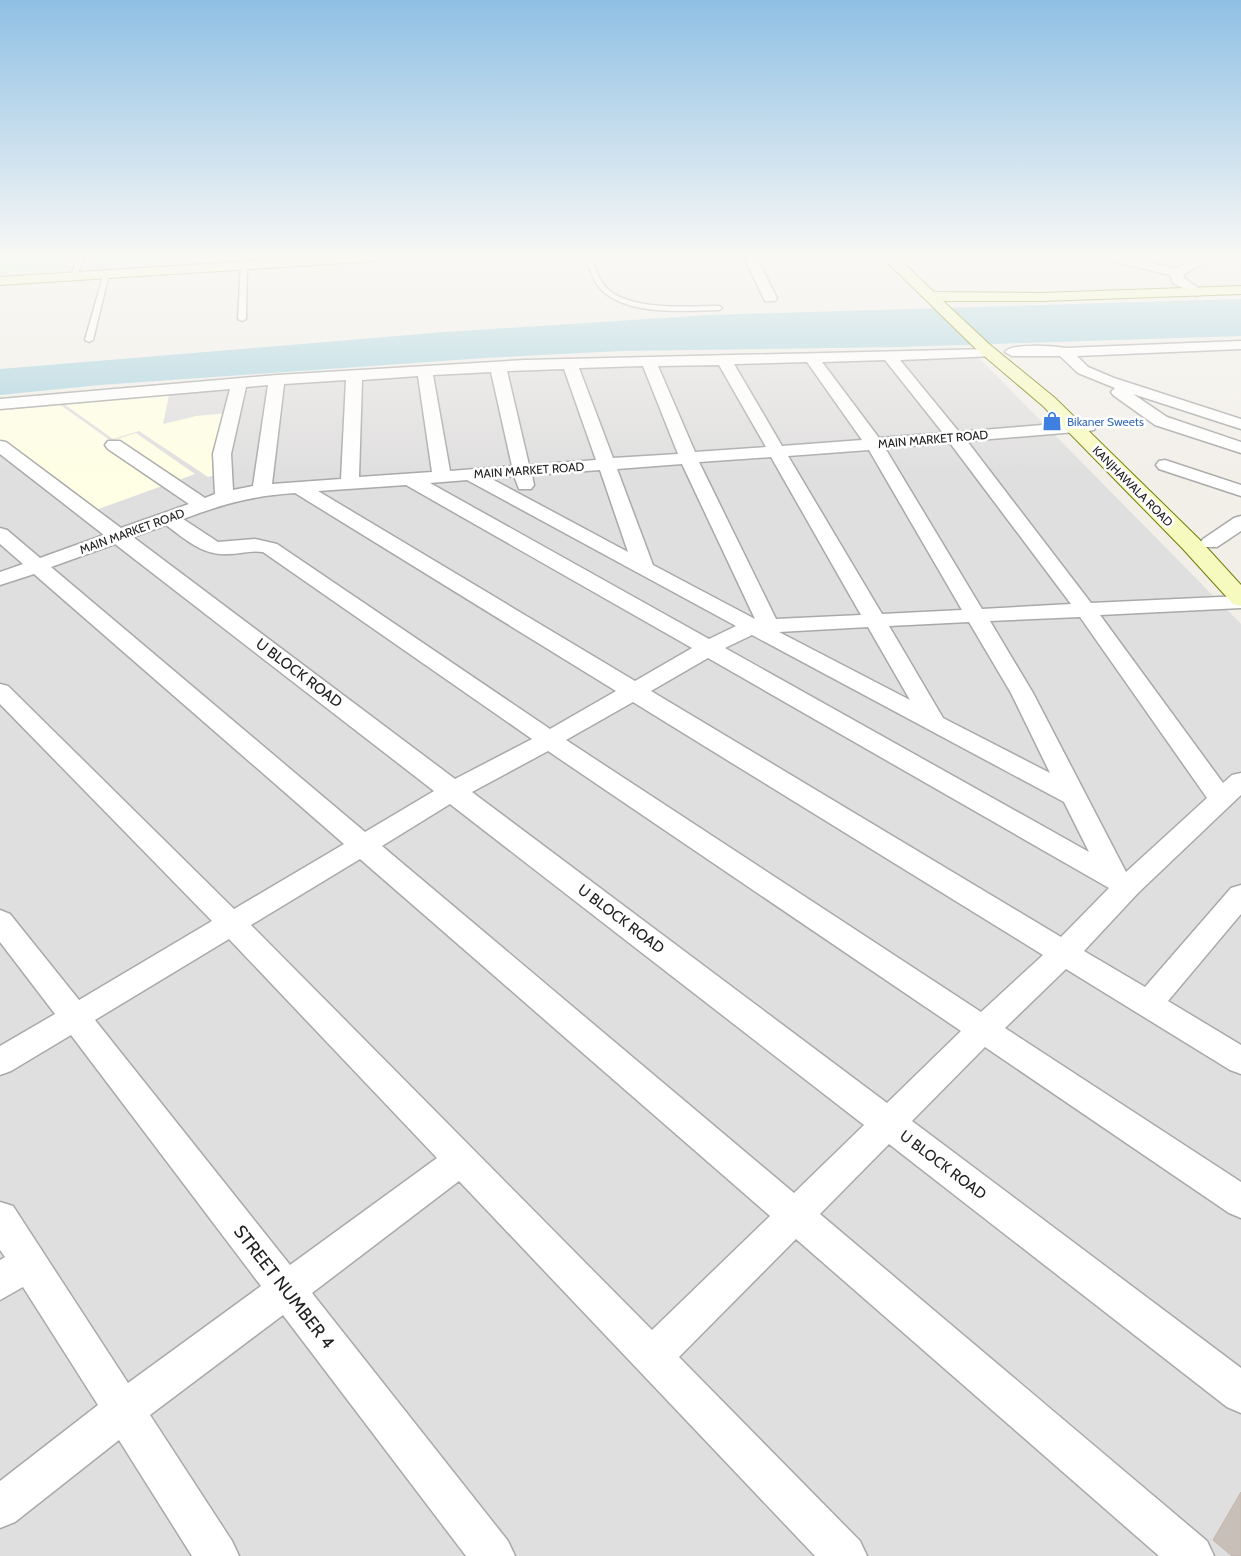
<svg xmlns="http://www.w3.org/2000/svg" width="1241" height="1556" viewBox="0 0 1241 1556" font-family="Cabin,sans-serif">
	<rect width="100%" height="100%" fill="#f2efe9"/>
	<path fill="#e0dfdf" d="M978,357L1241,624V1556H0V408L231,387L479,371Z"/>
	<path fill="#ffffe5" d="M169,395L163,424L196,416L229,413L221,473L208,477L139,431L113,439L64,404Z
		M59,404L111,441L136,433L195,474L93,511L0,442V410Z"/>
	<path fill="#c8facc" d="M0,257H265L0,273Z"/>
	<path fill="#aad3df" d="M1241,299V336L900,347L621,351L485,358L100,385L0,395V369L445,332L709,315Z"/>
	<path fill="#c7bfb8" stroke="#c4b6ab" d="M1241,1492V1556H1232L1213,1540Z"/>
	<g fill="none" stroke-linecap="round" stroke-linejoin="round">
		<defs>
			<path id="lane" d="M78,257H84L77,276L74,278L71,276Z
				M585,257H591C595,266 598,277 604,285C625,312 688,306 719,306L722,308L719,310C685,311 624,316 600,288C592,280 590,267 585,257Z
				M244,263L247,265L246,319L242,321L238,319L241,265Z
				M104,273L109,274L93,340L89,342L85,340Z"/>
			<path id="street" d="M744,257H756L777,298L775,301H765Z
				M1107,257H1127L1175,269L1199,257H1214L1183,275L1184,278L1204,292L1197,296L1173,283L1170,275L1109,260Z
				M1241,341V349L1077,356L1088,367L1114,378L1241,419V429L1133,394L1167,417L1241,442V453L1155,425L1113,395L1111,392L1115,388L1078,373L1060,356H1012L1005,352C1011,343 1053,346 1065,348Z
				M990,349L995,350L997,353L995,356L900,360L959,432L1088,421L1094,422L1096,426L1094,430L1088,431L967,441L1091,603L1241,596V608L1100,615L1223,783L1232,775L1241,773V795L1138,893L1084,951L1145,987L1231,888L1241,885V914L1168,1001L1241,1045V1074L1230,1070L1066,969L1005,1028L1241,1182V1218L1229,1213L985,1047L912,1121L1241,1368V1413L1227,1407L889,1144L820,1214L1207,1541L1214,1556H1159L796,1239L679,1357L860,1541L867,1556H815L459,1181L312,1293L508,1541L515,1556H466L283,1315L150,1415L232,1541L239,1556H192L119,1440L15,1522L0,1528V1481L98,1405L23,1287L0,1300V1260L5,1257L0,1250V1202L13,1206L128,1383L261,1286L71,1035L11,1071L0,1075V1046L55,1014L0,942V910L10,914L79,1000L212,921L0,704V684L8,686L234,909L344,844L34,574L0,585V572L23,564L0,544V528L7,530L40,558L104,535L0,454V441L6,442L121,528L189,504L108,449L105,445L108,441H120L205,498L215,494L213,454L230,389L0,409V399L277,375L525,360ZM885,360L943,433L879,438L822,362ZM807,362L862,440L782,446L734,364ZM719,365L766,447L695,452L658,366ZM643,366L678,454L613,458L579,368ZM564,369L596,460L529,465L507,371ZM491,372L512,466L450,471L433,375ZM418,376L432,472L359,477L362,380ZM346,380L341,479L272,484L284,384ZM268,385L253,486L233,490L231,454L246,387ZM950,443L1071,604L982,609L885,448ZM869,450L962,610L882,614L788,456ZM771,457L861,615L776,619L699,462ZM682,464L755,619L653,565L617,469ZM600,470L628,552L490,478L514,476L519,489H531L534,485L532,475ZM467,480L736,626L709,639L430,483ZM406,485L692,648L635,681L318,491ZM295,493L616,691L550,729L277,544L255,539L218,542L183,519C224,504 250,496 295,493ZM166,525C185,539 203,556 228,554C240,554 251,550 263,552L532,739L455,779L133,537ZM115,544L434,791L365,832L51,567ZM1080,617L1207,798L1126,872L1033,693L990,621ZM969,622L1011,693L1050,773L943,718L889,626ZM868,627L910,700L779,632ZM752,635L1064,802L1089,852L725,648ZM708,658L1109,888L1061,937L651,691ZM633,702L1043,955L981,1012L566,740ZM548,751L961,1031L887,1103L472,792ZM450,804L864,1125L794,1193L382,846ZM360,859L770,1216L652,1330L251,925ZM229,939L437,1158L290,1265L95,1020Z
				M1165,460L1241,485V496L1159,469L1156,465L1159,461Z
				M1241,516V531L1217,547H1203L1200,543L1203,539L1234,518Z"/>
			<path id="secondary" d="M314,257H383L376,261L0,285V277Z
				M882,257H897L934,292L1041,293L1241,286V294L1041,301H943L989,344L1055,398L1199,539L1241,585V606L1233,604L1183,549L1043,406L977,350Z"/>
		</defs>
		<use href="#lane" stroke="#a9a9a9" stroke-width="3"/>
		<use href="#street" stroke="#a9a9a9" stroke-width="3"/>
		<use href="#secondary" stroke="#707d05" stroke-width="2"/>
		<use href="#lane" fill="#fff" fill-rule="evenodd"/>
		<use href="#street" fill="#fff" fill-rule="evenodd"/>
		<use href="#secondary" fill="#f7fabf" fill-rule="evenodd"/>
	</g>
	<linearGradient id="sky" x2="0" y2="1"><stop stop-color="#8fc0e4"/><stop offset="0.54" stop-color="#f9f8f5"/><stop offset="1" stop-color="#f9f8f5" stop-opacity="0"/></linearGradient>
	<rect width="1241" height="475" fill="url(#sky)"/>
	<defs>
		<symbol id="shop-bare" viewBox="-9 -9 18 18"><path d="M-5-2.5h2.3a2.7 3.5 0 0 1 5.4 0H5L5.5 6h-11ZM-1.5-2.5h3a1.5 2.3 0 0 0-3 0Z" fill="#3f7fe0" stroke="#fff" stroke-width="2.5" paint-order="stroke"/></symbol>
	</defs>
	<g fill-rule="evenodd">
		<use href="#shop-bare" x="1038" y="407" width="28" height="28"/>
	</g>
	<g text-anchor="middle" dominant-baseline="central" stroke-width="5" stroke-linejoin="round" paint-order="stroke">
		<g font-size="12" fill="#366cbe" stroke="#fff" text-anchor="start">
			<text x="1067" y="421">Bikaner Sweets</text>
		</g>
		<g font-size="12" fill="#222" stroke="#fff">
			<text transform="translate(933 439) rotate(-5)">MAIN MARKET ROAD</text>
			<text transform="translate(529 470) rotate(-4)">MAIN MARKET ROAD</text>
			<text transform="translate(1133 486) rotate(45)">KANJHAWALA ROAD</text>
			<text transform="translate(132 531) rotate(-20)">MAIN MARKET ROAD</text>
		</g>
		<g font-size="15" fill="#222" stroke="#fff">
			<text transform="translate(299 673) rotate(37)">U BLOCK ROAD</text>
			<text transform="translate(621 919) rotate(37)">U BLOCK ROAD</text>
			<text transform="translate(943 1165) rotate(37)">U BLOCK ROAD</text>
		</g>
		<g font-size="18" fill="#222" stroke="#fff">
			<text transform="translate(284 1287) rotate(52)">STREET NUMBER 4</text>
		</g>
	</g>
</svg>
